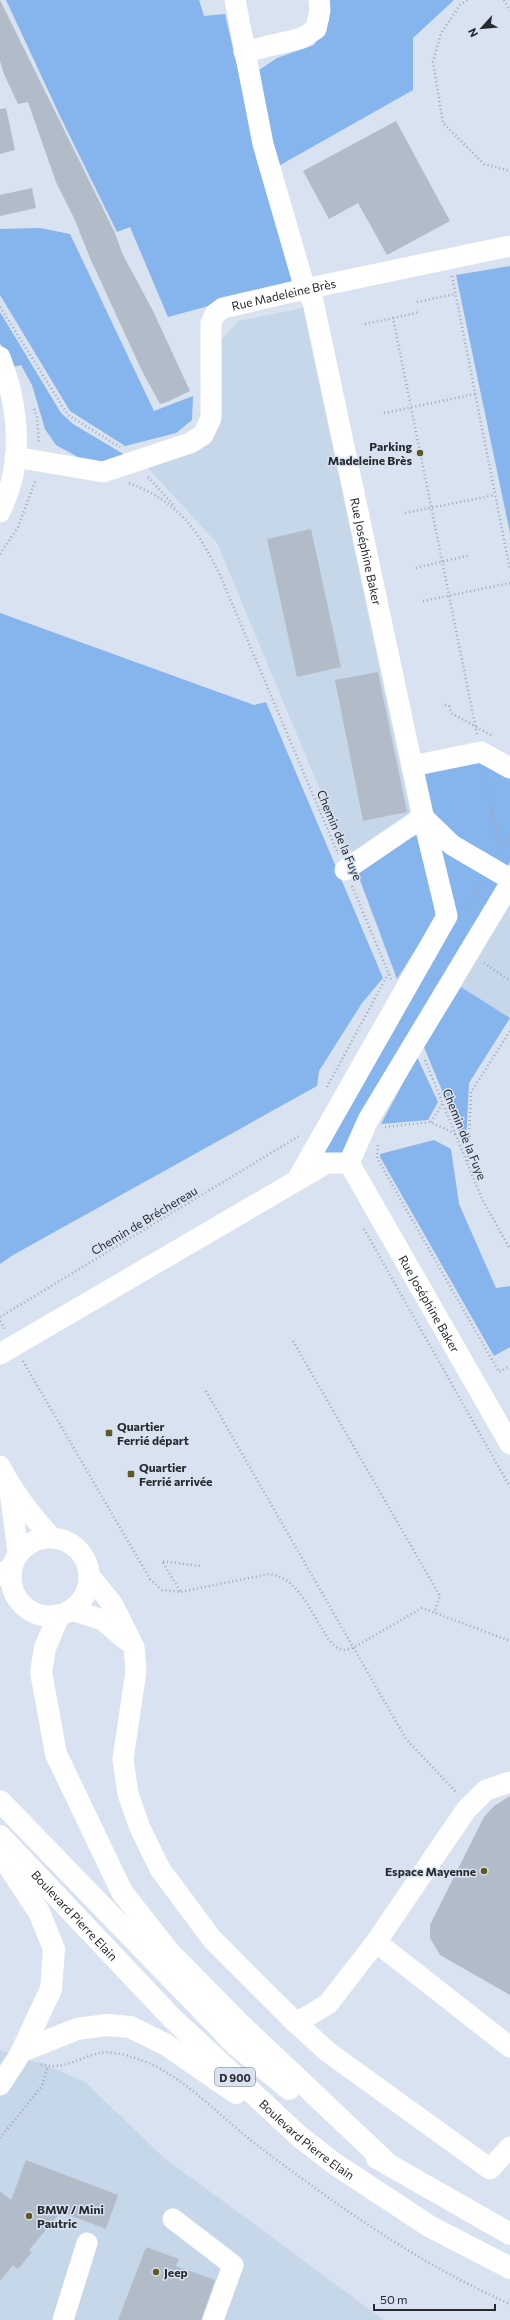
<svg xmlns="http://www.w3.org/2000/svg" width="510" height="2320" viewBox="0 0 510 2320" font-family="Commissioner,sans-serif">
	<rect width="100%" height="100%" fill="#d8e2f0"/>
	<path fill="#c7d7ea" d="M303,308L411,817L356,854L343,845L217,543L146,466L200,450L221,417L220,341L239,321Z
		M510,900V1018L461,987Z
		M0,2050L48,2066L85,2082L163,2157L384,2320H0Z"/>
	<path fill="#86b4ec" d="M6,0H199L204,16L225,14L262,175L294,283L168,317L130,227L117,232L60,116Z
		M330,0H454L413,38V90L275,168L259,70L277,58L314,45L329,21Z
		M40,228L70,234L154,411L193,396L192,420L176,433L125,446L70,411L0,295V229Z
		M510,266V533L456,275Z
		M0,312L61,413L73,424L125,455L94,466L56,445L45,429L32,385L21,365L13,367L0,343Z
		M0,613L254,705L266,702L383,978L362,1003L319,1071L317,1086L13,1255L0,1264Z
		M480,760L510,777V862L506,869L462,843L434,815L424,771Z
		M420,834L436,917L397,979L357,872L410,837Z
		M438,846L500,883L344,1154L328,1156L324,1151L454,919Z
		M461,987L510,1018L469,1083L466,1143L464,1144L424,1047Z
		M417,1057L438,1102L428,1120L381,1124Z
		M434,1140L451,1149L459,1204L496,1288L510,1286V1347L494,1356L380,1157V1154Z"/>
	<path fill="#b1bcc8" d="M0,0L115,233L122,253L153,311L190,391L167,402L160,404L141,369L90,258L74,218L56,182L28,102L18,104L4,74L0,61Z
		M6,108L15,150L0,154V109Z
		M396,121L450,221L387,255L358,203L329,219L303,171Z
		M32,188L36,208L0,216V195Z
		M311,529L341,667L297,677L267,539Z
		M378,672L407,812L363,821L335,680Z
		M510,1796V1995L440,1955L430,1938V1925L484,1817L494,1806Z
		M26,2160L118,2195L106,2229L61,2212L29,2250L32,2252L18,2269L13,2265L0,2281V2191L11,2200Z
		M146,2247L179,2259L176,2266L215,2280L201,2320H118Z"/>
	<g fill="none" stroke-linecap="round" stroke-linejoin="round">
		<path stroke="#a0a8b4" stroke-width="2.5" stroke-dasharray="1 3" stroke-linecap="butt" d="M467,0L460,5L441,33L433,62L443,123L484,164L510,171
			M504,0L510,11
			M452,276L510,570
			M417,302L455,294
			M0,307L68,415L120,447
			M393,318L420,312
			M365,324L393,318L477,734
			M34,409L37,417L39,443
			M384,413L475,394
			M148,477L175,507
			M129,483C180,503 197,529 220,575L338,854
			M405,513L495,495
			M0,554L18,527L36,479
			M416,568L470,555
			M423,601L510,583
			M445,705L449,706L451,713L491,735
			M485,775L500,851
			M500,851L510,834
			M352,886L391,979
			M466,912L482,883
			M484,963L510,981
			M425,1060L482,1199L510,1249
			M327,1087L388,974
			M431,1122L443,1103
			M385,1127L431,1122L455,1134
			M378,1145L377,1158L499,1372L510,1366
			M468,1161L471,1092L510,1031
			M364,1229L510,1487
			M0,1317L299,1136
			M0,1321L6,1331
			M293,1341L440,1596L434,1613
			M23,1361L150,1579L162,1590L180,1592L269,1574C297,1577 310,1610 324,1632C327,1637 332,1645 338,1648C344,1652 352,1648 358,1645L422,1608L510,1641
			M206,1391L406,1739L457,1793
			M180,1591L162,1561L200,1566
			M41,2064C62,2071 79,2058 99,2053C107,2051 124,2054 132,2057C181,2071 217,2115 257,2145C336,2205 419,2264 510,2304
			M0,2138L42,2086L48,2066"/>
		<g stroke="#fff" stroke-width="21">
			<path id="s1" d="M235,0L263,144L305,289L313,301L423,817L447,916L297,1180"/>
			<path d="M244,52L302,38L316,29L320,10L319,0"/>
			<path d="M0,357C15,396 22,442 11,483C8,493 4,503 0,512"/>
			<path id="s2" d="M15,457L103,472L190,443L203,435L211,418V323L215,314L223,308L305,289L510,246"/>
			<path d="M412,766L481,752L510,768"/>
			<path d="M423,817L452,845L510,879"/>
			<path d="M345,870L423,817"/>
			<path id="s3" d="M349,1163L510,1444"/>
			<path d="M349,1163L368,1120L510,884"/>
			<path d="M0,1354L327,1163H349"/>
			<path d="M0,1466C13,1493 31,1515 51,1537"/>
			<path d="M10,1491L18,1552"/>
			<circle cx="50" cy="1577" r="39"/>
			<path d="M89,1575L113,1605L134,1647L136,1671L123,1759L128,1794L140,1828L160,1869L212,1939L296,2023L328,2052L490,2169L510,2147"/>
			<path d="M71,1610L103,1620L126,1640"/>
			<path d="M510,1782L486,1790L466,1810L376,1942L510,2047"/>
			<path d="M296,2023L328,2004L376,1942"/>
			<path d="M0,2085L22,2051"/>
			<path d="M173,2219L233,2265L213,2320"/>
			<path d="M63,2320L87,2243"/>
		</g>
		<g stroke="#fff" stroke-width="22">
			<path d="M0,1575L11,1569"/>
			<path d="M59,1615L45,1648L41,1672L56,1754L122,1892L169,1952L239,2023L389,2165"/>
			<path d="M0,1801L236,2045L289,2089"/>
			<path id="s4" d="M0,1836L172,2018L300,2137L335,2164L429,2226L510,2268"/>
			<path d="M0,1853L39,1912L54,1949L51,1989L22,2051"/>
			<path d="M22,2051L77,2029L107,2025L130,2027L165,2044L236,2093"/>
			<path d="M377,2158L510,2234"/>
		</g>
	</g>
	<g fill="#5f5926" stroke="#d8e2f0" stroke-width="1.5">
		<circle cx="420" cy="453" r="4"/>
		<rect x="105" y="1429" width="8" height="8" rx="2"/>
		<rect x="127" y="1470" width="8" height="8" rx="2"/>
		<circle cx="484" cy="1871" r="4"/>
		<circle cx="29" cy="2216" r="4"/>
		<circle cx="156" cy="2272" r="4"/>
	</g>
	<g text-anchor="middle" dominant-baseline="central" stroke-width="3" stroke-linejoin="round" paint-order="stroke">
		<rect fill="#d8e2f0" stroke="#5b6169" stroke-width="1" x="215" y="2068" width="40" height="18" rx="3"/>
		<g font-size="11" font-weight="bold" fill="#262a2f">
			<text x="235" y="2077">D 900</text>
		</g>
		<g font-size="12" fill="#262a2f" stroke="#d8e2f0">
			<text stroke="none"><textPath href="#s2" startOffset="392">Rue Madeleine Brès</textPath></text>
			<text stroke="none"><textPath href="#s1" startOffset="568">Rue Joséphine Baker</textPath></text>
			<text transform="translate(340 835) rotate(67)">Chemin de la Fuye</text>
			<text transform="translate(465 1134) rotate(68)">Chemin de la Fuye</text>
			<text transform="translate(144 1220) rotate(-31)">Chemin de Bréchereau</text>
			<text stroke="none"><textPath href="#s3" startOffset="162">Rue Joséphine Baker</textPath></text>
			<text stroke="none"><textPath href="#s4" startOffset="109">Boulevard Pierre Elain</textPath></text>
			<text stroke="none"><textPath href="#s4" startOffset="432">Boulevard Pierre Elain</textPath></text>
		</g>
		<g font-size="12" font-weight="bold" fill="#262a2f" stroke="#d8e2f0" text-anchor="start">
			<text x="412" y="446" text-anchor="end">Parking<tspan x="412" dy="14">Madeleine Brès</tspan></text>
			<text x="117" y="1426">Quartier<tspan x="117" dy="14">Ferrié départ</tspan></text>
			<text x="139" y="1467">Quartier<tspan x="139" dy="14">Ferrié arrivée</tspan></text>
			<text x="476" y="1871" text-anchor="end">Espace Mayenne</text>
			<text x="37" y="2209">BMW / Mini<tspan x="37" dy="14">Pautric</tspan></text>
			<text x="164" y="2272">Jeep</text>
		</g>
	</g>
	<g transform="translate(482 28) rotate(243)" stroke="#d8e2f0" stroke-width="3" paint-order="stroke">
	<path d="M0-3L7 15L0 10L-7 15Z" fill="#262a2f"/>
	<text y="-6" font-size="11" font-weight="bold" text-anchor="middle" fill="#262a2f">N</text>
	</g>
	<path d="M374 2304v6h121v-6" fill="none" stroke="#262a2f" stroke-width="2"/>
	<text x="380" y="2304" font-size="12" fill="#262a2f" stroke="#d8e2f0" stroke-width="3" paint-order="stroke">50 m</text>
</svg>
